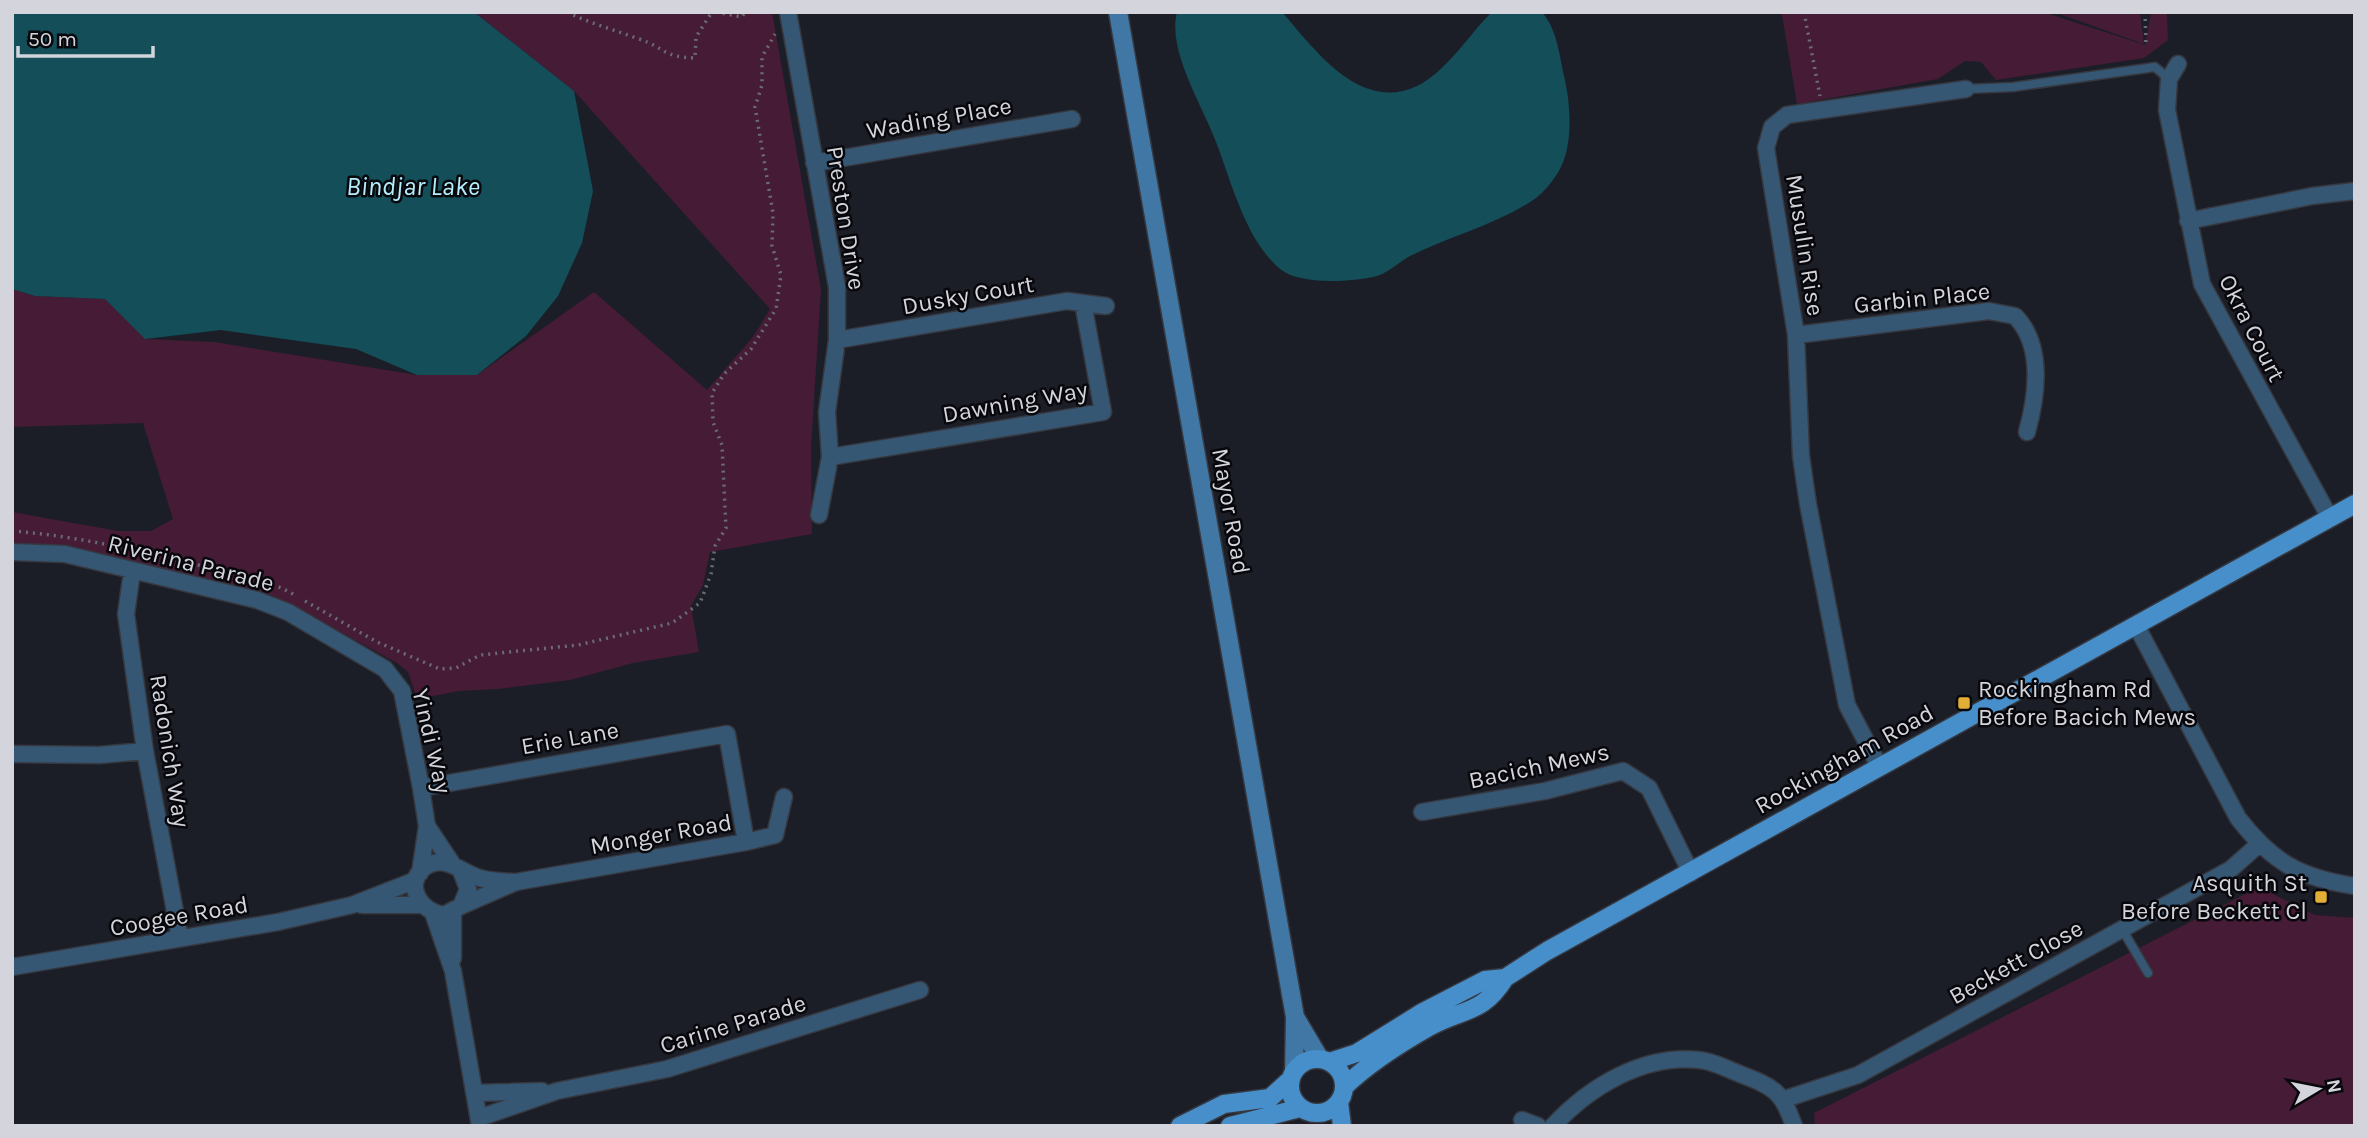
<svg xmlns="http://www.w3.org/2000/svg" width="2367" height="1138" viewBox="0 0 2367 1138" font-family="Karla,sans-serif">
	<rect width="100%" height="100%" fill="#1c1e27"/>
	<path fill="#461b35" d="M474,12H772L821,290L811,447L812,534L710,552L703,585L691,606L699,652L633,663L570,680L497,689L459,691L417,699L408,672L397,663L282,600L260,591L213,583L91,551L12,543V512L118,531H151L173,519L143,423L12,427V289L35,296L105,299L146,339L214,342L417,375H477L594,292L707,390L753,337L770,309L574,91Z
		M1779,12H2043L2145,45L2151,12H2167L2168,40L2144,58L1996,80L1981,62L1965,61L1938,79L1797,104L1782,15Z
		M2054,12H2140L2144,44Z
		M2259,887L2315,915L2355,918V1126H1815L1814,1113Z"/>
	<path fill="#134e59" d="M12,12H474L574,91L593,191L582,243L558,296L526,336L477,375H417L356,349L221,330L145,339L105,299L35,296L12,289Z
		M1177,12H1282C1315,50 1360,113 1417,86C1446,72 1468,36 1490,14L1542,12C1557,30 1559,53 1564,76C1571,105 1574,149 1557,174C1552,182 1543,193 1536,198C1499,224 1450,236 1410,256C1399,262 1386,275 1373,277C1350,282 1299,285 1280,269C1245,239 1232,183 1216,142C1202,105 1167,50 1177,12Z"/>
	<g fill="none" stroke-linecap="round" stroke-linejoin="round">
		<defs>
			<path id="service" d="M1966,89L2013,87L2155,67L2169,79
				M2122,929L2148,973"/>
			<path id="minor" d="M788,12L837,287V340L827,412L830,457L819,515
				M2178,64L2169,79L2167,110L2202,284L2330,518
				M814,163L1072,119
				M2188,221L2312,196L2355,191
				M1796,335L1989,311L2015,316C2044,345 2037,396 2027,432
				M837,340L1067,301L1106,306
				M830,457L1103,412L1083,303
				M12,552L65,554L257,600L288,612L385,669L402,691L421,788L427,826L420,873
				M132,572L126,614L145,751L180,938
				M2136,625L2238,818C2272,862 2300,878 2355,886
				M12,754L99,755L145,751
				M1879,766L1847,705L1808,504L1801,456L1796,335L1766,148L1772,127L1787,115L1966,89
				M421,788L727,734L746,842
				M1422,812L1545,791L1623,771L1649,788L1691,873
				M427,826L453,865
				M461,871L468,889L461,906L444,915C412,910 403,872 434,863C450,859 465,874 480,878C490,881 502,881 513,882
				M362,905H421
				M461,906L516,882L746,842L775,835L784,797
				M433,913L453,971L480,1126
				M453,958V912
				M12,967L278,922L352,905L416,880
				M475,1093L542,1091
				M1785,1099L1858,1075L2231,869L2258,845
				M479,1118L557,1091L667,1069L920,990
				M1522,1120L1538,1126
				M1553,1126C1590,1086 1644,1054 1699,1060C1713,1061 1727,1069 1740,1074C1773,1087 1782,1090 1794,1126"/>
			<path id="secondary" d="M1118,12L1295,1017L1294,1071
				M1295,1017L1320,1059"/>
			<path id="primary" d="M1290 1086a27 27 0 1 1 54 0a27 27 0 1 1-54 0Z
				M1329,1062L1357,1053L1423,1012L1485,980L1505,978L1547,951L2355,504
				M1344,1087C1369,1063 1399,1044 1429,1027C1463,1008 1482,1015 1505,978
				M1339,1102L1342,1126
				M1180,1126L1224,1104L1270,1098L1291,1079
				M1230,1126L1300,1108"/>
		</defs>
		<use href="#service" stroke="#363840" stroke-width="11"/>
		<use href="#minor" stroke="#363840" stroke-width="19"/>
		<use href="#secondary" stroke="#363840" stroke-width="21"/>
		<use href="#primary" stroke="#363840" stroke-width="21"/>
		<path stroke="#6a6c74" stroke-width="3.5" stroke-dasharray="2 5" stroke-linecap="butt" d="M567,12C591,24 615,30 639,39C666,48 662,57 695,58L696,37L712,12
			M716,12L742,17L745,12
			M1804,12L1820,96
			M2145,12L2146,46
			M12,531C76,536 136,550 198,565C232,573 265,578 295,595
			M305,601L377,642L440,669L456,668L480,655L578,645L672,623L700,603L711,574L715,546L726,528L722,445L713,422L712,393L724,374L751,349L776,309L781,275L772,246L773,213L755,107L762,85V57L775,34"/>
		<use href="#service" stroke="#365774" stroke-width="8"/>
		<use href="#minor" stroke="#365774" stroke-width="16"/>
		<use href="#secondary" stroke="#4077a5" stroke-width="18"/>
		<use href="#primary" stroke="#478fcb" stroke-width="18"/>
	</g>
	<g fill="#e3ae35" stroke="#08080c" stroke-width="2.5">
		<rect x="1957" y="696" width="14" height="14" rx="3.5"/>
		<rect x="2314" y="890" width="14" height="14" rx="3.5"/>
	</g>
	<g text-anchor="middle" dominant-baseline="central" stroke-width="5" stroke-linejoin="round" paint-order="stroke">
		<g font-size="24" fill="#d4d5dc" stroke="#08080c">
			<text transform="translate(939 118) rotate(-10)">Wading Place</text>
			<text transform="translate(846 218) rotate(81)">Preston Drive</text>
			<text transform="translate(1805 245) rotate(81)">Musulin Rise</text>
			<text transform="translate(968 295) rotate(-10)">Dusky Court</text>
			<text transform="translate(1922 298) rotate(-6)">Garbin Place</text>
			<text transform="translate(2252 328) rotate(63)">Okra Court</text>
			<text transform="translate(1015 402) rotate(-10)">Dawning Way</text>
			<text transform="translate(1231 511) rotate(80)">Mayor Road</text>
			<text transform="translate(191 563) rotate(14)">Riverina Parade</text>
			<text transform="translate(570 738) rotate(-10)">Erie Lane</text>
			<text transform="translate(432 741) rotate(77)">Yindi Way</text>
			<text transform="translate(170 751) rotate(81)">Radonich Way</text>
			<text transform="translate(1844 759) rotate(-29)">Rockingham Road</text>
			<text transform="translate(1539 766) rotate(-12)">Bacich Mews</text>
			<text transform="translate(661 834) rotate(-10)">Monger Road</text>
			<text transform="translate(179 916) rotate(-10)">Coogee Road</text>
			<text transform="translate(2016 962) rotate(-29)">Beckett Close</text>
			<text transform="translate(733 1024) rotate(-17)">Carine Parade</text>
		</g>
		<g font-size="24" fill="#d4d5dc" stroke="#08080c" text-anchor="start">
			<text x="1978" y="689">Rockingham Rd<tspan x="1978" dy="28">Before Bacich Mews</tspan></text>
			<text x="2307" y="883" text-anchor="end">Asquith St<tspan x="2307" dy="28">Before Beckett Cl</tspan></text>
		</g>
		<g font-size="26" font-style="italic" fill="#b2eefc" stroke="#08080c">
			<text x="413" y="186">Bindjar Lake</text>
		</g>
	</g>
	<rect width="2367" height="1138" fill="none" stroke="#d4d5dc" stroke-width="28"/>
	<g transform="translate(2318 1089) rotate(80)" stroke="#08080c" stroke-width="5" paint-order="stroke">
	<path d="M0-5L12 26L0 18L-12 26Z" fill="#d4d5dc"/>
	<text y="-10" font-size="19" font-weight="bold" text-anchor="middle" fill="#d4d5dc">N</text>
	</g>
	<path d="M18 46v10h135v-10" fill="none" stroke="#d4d5dc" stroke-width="3.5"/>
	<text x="28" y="46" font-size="21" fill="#d4d5dc" stroke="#08080c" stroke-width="5" paint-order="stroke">50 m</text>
</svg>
